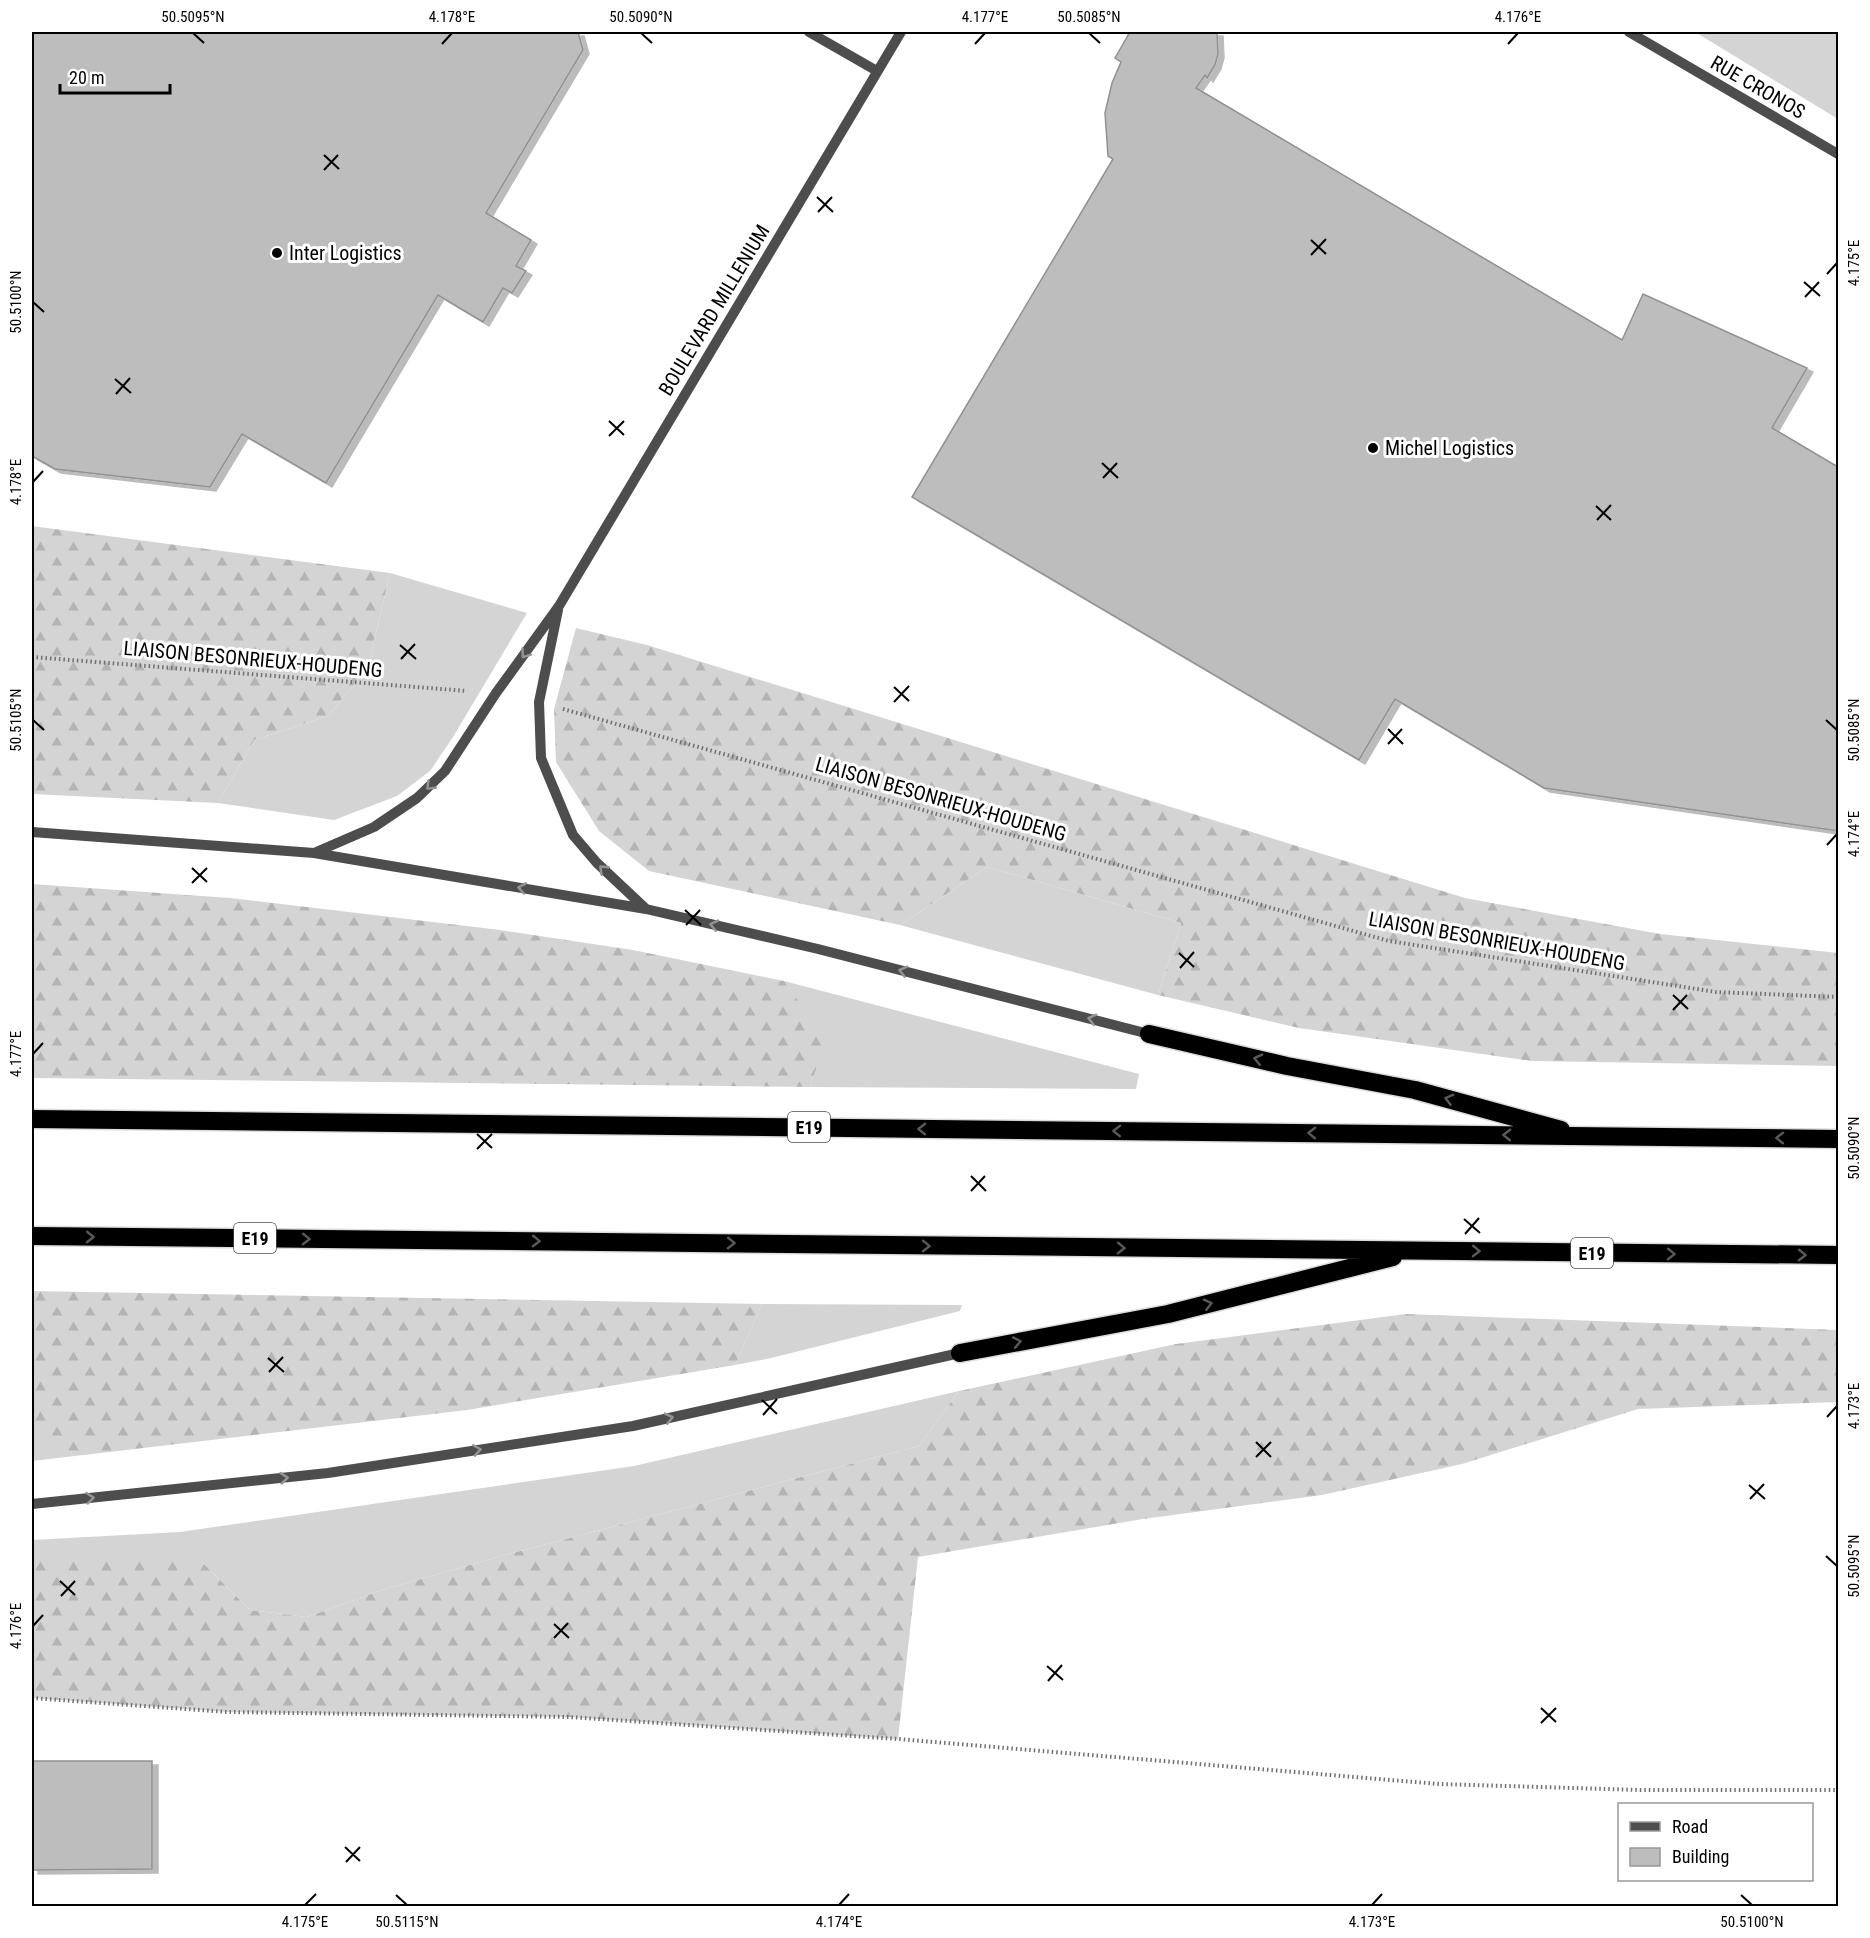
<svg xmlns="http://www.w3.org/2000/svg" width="1870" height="1938" viewBox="0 0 1870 1938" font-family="'Roboto Condensed',sans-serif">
	<defs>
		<pattern id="forest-firs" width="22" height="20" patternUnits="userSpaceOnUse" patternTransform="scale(1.5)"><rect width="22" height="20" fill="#d4d4d4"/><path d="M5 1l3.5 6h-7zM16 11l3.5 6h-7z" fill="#b4b4b4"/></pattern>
		<filter id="shadow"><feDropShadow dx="6" dy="4" stdDeviation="0" flood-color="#0004"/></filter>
	</defs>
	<rect width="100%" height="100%" fill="#fff"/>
	<path fill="#d4d4d4" d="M1695,32H1838V119Z
		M390,573L527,613L453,737L430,771L397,796L334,820L218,803L254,740L328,716L368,667Z
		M987,867L1181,923L1158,995L900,925Z
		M784,981L1139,1074L1136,1089L810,1087L825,1039Z
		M762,1304L962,1305L960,1311L767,1359L735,1365Z
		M959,1391L919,1446L494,1558L379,1591L307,1617L250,1610L201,1561H32V1540L180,1532L634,1466Z
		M32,1425L35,1426L75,1456L32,1461Z"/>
	<path fill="url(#forest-firs)" d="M32,526L390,573L368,667L328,716L254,740L218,803L32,794Z
		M576,628L647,645L1465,898L1660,934L1838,953V1066L1532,1061L1299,1028L1158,995L1181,923L987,867L900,925L649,871L599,831L556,762L554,709Z
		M32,884L230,898L500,930L633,950L784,981L826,1039L810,1087L32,1078Z
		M32,1291L762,1304L735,1365L467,1410L75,1456L32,1425Z
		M1406,1314L1838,1330V1402L1638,1409L1462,1464L1322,1495L1143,1519L918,1557L898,1739L569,1717L228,1712L32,1698V1561H201L250,1610L307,1617L379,1591L494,1558L919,1446L959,1391L1176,1344Z"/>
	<path fill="#bdbdbd" stroke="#919191" stroke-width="1.5" filter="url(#shadow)" d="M32,32H578L583,50L486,213L531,240L516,266L526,271L512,293L503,288L483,322L438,295L326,483L242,434L210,487L55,469L32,456Z
		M1130,32H1217L1218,54L1215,65L1207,78L1205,75L1196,88L1622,340L1643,294L1807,368L1772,428L1838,467V831L1544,788L1395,699L1359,760L912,497L1113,159L1108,156L1105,113L1112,83L1121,62L1115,58Z
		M32,1761H152V1869L32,1870Z"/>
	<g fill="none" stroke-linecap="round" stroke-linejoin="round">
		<defs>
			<path id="highway" d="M1149,1034L1287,1066L1415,1090L1561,1130
				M32,1119L1838,1139
				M32,1236L1838,1255
				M960,1353L1168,1314L1393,1257"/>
		</defs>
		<use href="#highway" stroke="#dbdbdb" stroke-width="21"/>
		<path stroke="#6f6f6f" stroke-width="4" stroke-dasharray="1.5 3" stroke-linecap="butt" d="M32,657L467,691
			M563,709L1389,941L1716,992L1838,997
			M32,1698L228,1712L569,1717L898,1739L1439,1784L1640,1790H1838"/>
		<path stroke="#4d4d4d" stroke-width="10" d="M809,32L877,71
			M1629,32L1838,154
			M558,610L539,702L541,758L573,835L597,863L646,909
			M32,832L314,853L646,909L818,949L1149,1034
			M314,853L374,827L417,798L445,771L496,693L559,606L901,32
			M32,1504L328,1473L633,1426L960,1353"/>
		<use href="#highway" stroke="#000" stroke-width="18"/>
	</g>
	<defs><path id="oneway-chevron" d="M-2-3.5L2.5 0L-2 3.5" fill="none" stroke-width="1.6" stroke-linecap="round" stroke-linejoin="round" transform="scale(1.5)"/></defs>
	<g stroke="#949494">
		<use href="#oneway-chevron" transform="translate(525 654) rotate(126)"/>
		<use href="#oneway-chevron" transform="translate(430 786) rotate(136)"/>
		<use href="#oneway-chevron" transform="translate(603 869) rotate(-137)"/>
		<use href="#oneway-chevron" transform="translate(522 888) rotate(-170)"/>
		<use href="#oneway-chevron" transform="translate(714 925) rotate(-167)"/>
		<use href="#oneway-chevron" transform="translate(903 971) rotate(-166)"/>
		<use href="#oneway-chevron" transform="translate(1092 1019) rotate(-166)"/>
		<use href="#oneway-chevron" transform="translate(669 1418) rotate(-13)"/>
		<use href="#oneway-chevron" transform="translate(477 1450) rotate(-9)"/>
		<use href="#oneway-chevron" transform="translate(284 1478) rotate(-6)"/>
		<use href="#oneway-chevron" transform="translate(90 1498) rotate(-6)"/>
	</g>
	<g stroke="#595959">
		<use href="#oneway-chevron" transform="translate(1258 1059) rotate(-167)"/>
		<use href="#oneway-chevron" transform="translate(1449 1099) rotate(-165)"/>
		<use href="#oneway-chevron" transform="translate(922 1129) rotate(-179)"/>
		<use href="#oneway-chevron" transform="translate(1117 1131) rotate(-179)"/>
		<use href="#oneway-chevron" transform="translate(1312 1133) rotate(-179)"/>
		<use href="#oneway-chevron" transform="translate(1507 1135) rotate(-179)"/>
		<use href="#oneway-chevron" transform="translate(1780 1138) rotate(-179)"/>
		<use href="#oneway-chevron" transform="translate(90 1237) rotate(1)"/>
		<use href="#oneway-chevron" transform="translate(306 1239) rotate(1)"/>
		<use href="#oneway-chevron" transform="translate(536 1241) rotate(1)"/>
		<use href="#oneway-chevron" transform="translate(731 1243) rotate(1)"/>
		<use href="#oneway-chevron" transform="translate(926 1246) rotate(1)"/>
		<use href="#oneway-chevron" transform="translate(1121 1248) rotate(1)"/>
		<use href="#oneway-chevron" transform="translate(1476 1251) rotate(1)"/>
		<use href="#oneway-chevron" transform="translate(1671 1254) rotate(1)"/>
		<use href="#oneway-chevron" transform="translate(1802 1255) rotate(1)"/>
		<use href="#oneway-chevron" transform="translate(1208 1304) rotate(-14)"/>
		<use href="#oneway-chevron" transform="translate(1017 1342) rotate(-11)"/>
	</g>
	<path fill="none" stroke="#000" stroke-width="2" d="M193,33L204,43M641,33L652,43M1089,33L1100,43M442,44L452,33M975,44L985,33M1508,44L1518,33M324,155L339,169M324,170L338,155M817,197L833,212M818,212L832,197M1311,240L1326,254M1311,255L1326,239M1827,274L1837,263M1804,282L1820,296M1805,297L1819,282M33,302L44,312M115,379L131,393M116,394L130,378M609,421L624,435M609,436L624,421M1102,463L1118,478M1103,478L1117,463M33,482L43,471M1596,506L1611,520M1597,520L1611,505M400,645L416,659M401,659L415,644M894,687L909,701M894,702L909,686M33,720L44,730M1826,720L1837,730M1388,729L1403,744M1388,744L1402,729M1827,845L1837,834M192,868L207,882M192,883L207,868M685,910L701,925M686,925L700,910M1179,953L1194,967M1180,968L1194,952M1673,995L1688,1009M1673,1010L1687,995M33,1054L43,1043M477,1134L492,1148M1826,1138L1837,1148M477,1149L492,1134M971,1176L986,1191M971,1191L985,1176M1464,1219L1480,1233M1465,1234L1479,1218M268,1358L284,1372M269,1372L283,1357M762,1400L777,1414M763,1415L777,1399M1827,1417L1837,1406M1256,1442L1271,1457M1256,1457L1271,1442M1749,1485L1765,1499M1750,1499L1764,1484M1826,1556L1837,1566M60,1581L75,1595M61,1596L75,1581M554,1624L569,1638M33,1626L43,1615M554,1638L568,1623M1047,1666L1063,1680M1048,1681L1062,1665M1541,1708L1556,1722M1541,1723L1556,1708M345,1847L360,1861M346,1862L360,1847M396,1895L407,1905M1741,1895L1752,1905M305,1905L316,1894M839,1905L849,1894M1372,1905L1382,1894"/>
	<g fill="#000" stroke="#fff" stroke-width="2">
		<circle cx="277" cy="253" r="6"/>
		<circle cx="1373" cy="448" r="6"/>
	</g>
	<g text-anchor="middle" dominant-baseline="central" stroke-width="6" stroke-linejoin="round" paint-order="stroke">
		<g fill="#fff" stroke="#4c4c4c" stroke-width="1.5">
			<rect x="788" y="1112" width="42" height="30" rx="4.5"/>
			<rect x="234" y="1223" width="42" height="30" rx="4.5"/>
			<rect x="1571" y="1238" width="42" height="30" rx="4.5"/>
		</g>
		<g font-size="18" font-weight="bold" fill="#000">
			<text x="809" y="1127">E19</text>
			<text x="255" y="1238">E19</text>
			<text x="1592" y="1253">E19</text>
		</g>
		<g font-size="20" fill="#000" stroke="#fff">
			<text transform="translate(1758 87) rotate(30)">RUE CRONOS</text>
			<text transform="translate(714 310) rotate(-59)">BOULEVARD MILLENIUM</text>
			<text transform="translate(253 659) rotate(5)">LIAISON BESONRIEUX-HOUDENG</text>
			<text transform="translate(941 799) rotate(16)">LIAISON BESONRIEUX-HOUDENG</text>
			<text transform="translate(1497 941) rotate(10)">LIAISON BESONRIEUX-HOUDENG</text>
		</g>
		<g font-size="20" fill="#000" stroke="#fff" text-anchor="start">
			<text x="289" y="253">Inter Logistics</text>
			<text x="1385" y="448">Michel Logistics</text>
		</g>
	</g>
	<rect width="1870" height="1938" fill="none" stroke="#ffffff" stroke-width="66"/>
	<rect x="1618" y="1803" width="195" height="78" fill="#ffffff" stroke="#999999" stroke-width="1.5"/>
	<rect x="1630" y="1822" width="30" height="9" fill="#4d4d4d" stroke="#999999" stroke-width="1.5"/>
	<text x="1672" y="1833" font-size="18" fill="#000000">Road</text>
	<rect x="1630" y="1848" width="30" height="18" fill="#bdbdbd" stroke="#999999" stroke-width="1.5"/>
	<text x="1672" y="1863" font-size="18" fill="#000000">Building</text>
	<path d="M60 84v9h110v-9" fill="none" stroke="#000000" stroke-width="3"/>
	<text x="69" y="84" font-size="18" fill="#000000" stroke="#ffffff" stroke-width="4.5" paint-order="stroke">20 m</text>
	<rect x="33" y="33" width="1804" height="1872" fill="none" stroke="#000" stroke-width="2"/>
	<g font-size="15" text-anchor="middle" fill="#000">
		<text x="193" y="22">50.5095°N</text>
		<text x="452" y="22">4.178°E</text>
		<text x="641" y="22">50.5090°N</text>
		<text x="985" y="22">4.177°E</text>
		<text x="1089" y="22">50.5085°N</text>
		<text x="1518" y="22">4.176°E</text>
		<text transform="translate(1854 263) rotate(-90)" y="5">4.175°E</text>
		<text transform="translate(16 302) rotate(-90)" y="5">50.5100°N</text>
		<text transform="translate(16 482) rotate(-90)" y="5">4.178°E</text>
		<text transform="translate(16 720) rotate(-90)" y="5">50.5105°N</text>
		<text transform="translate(1854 730) rotate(-90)" y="5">50.5085°N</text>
		<text transform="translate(1854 834) rotate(-90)" y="5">4.174°E</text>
		<text transform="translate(16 1054) rotate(-90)" y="5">4.177°E</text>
		<text transform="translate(1854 1148) rotate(-90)" y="5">50.5090°N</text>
		<text transform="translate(1854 1406) rotate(-90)" y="5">4.173°E</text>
		<text transform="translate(1854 1566) rotate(-90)" y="5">50.5095°N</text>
		<text transform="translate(16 1626) rotate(-90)" y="5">4.176°E</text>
		<text x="305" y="1927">4.175°E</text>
		<text x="407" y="1927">50.5115°N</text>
		<text x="839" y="1927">4.174°E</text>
		<text x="1372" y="1927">4.173°E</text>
		<text x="1752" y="1927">50.5100°N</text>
	</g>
</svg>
